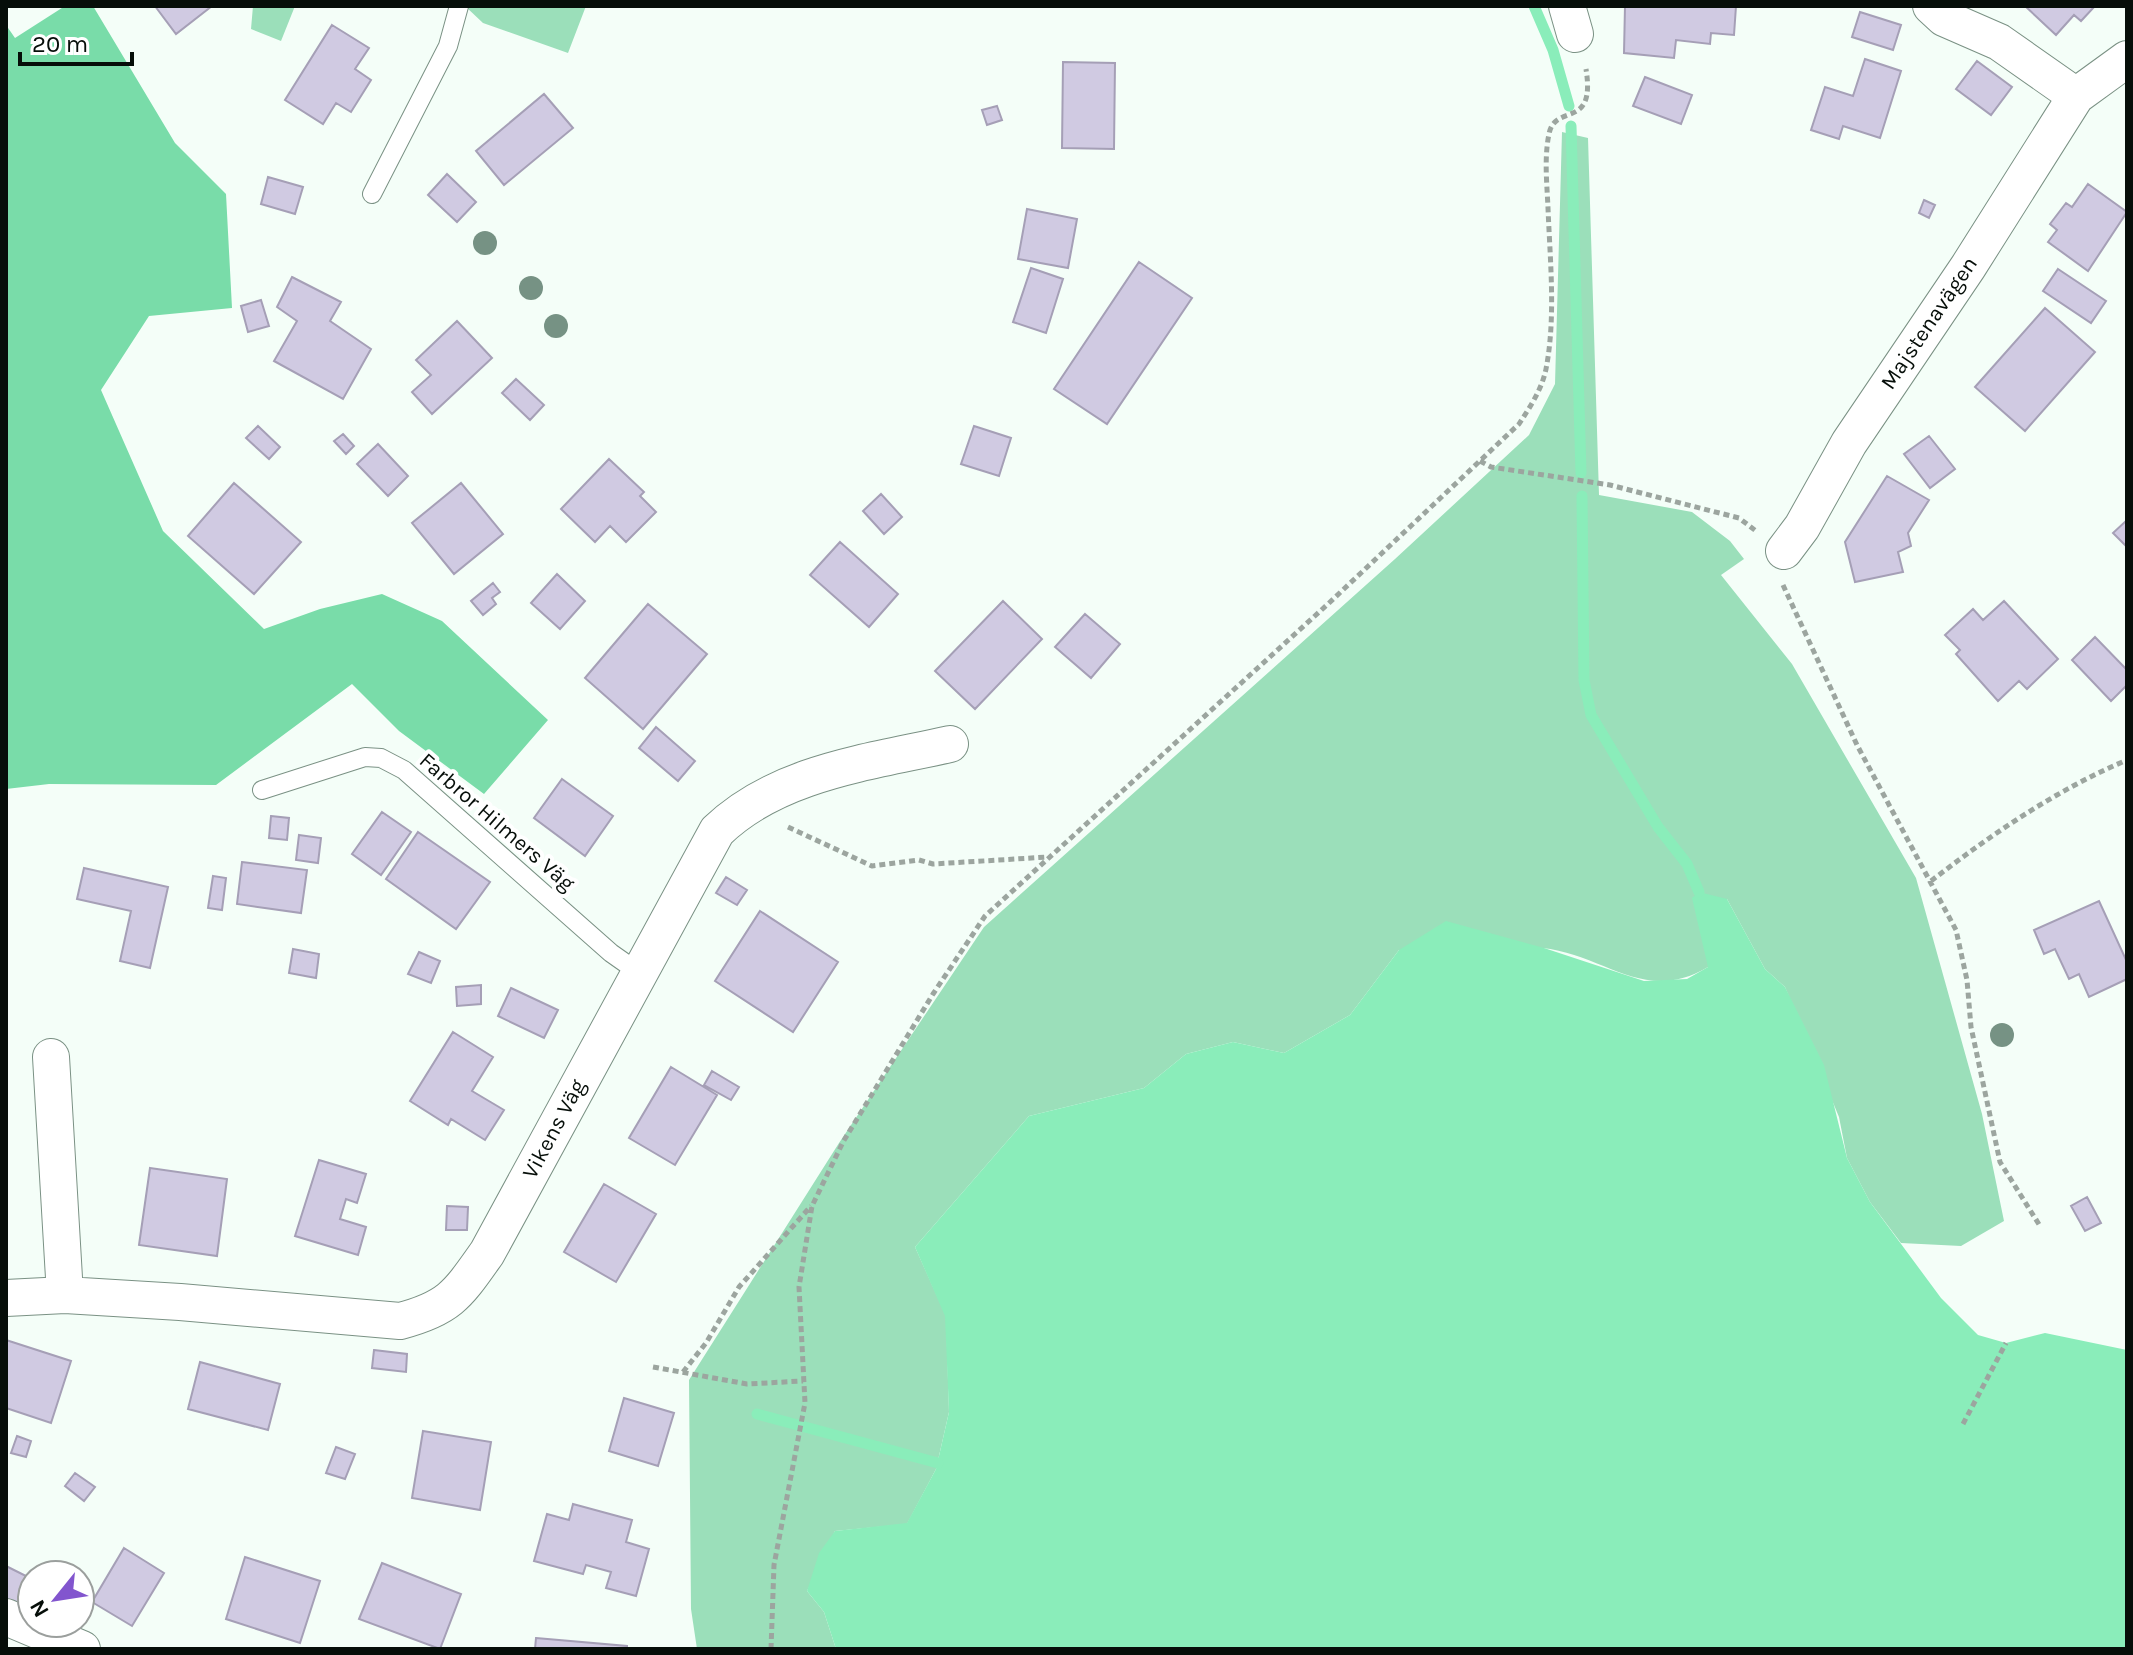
<svg xmlns="http://www.w3.org/2000/svg" width="2133" height="1655" viewBox="0 0 2133 1655" font-family="Karla,sans-serif">
	<rect width="100%" height="100%" fill="#f4fef8"/>
	<path fill="#9bdfba" d="M253,6H295L281,41L251,29Z
		M465,6H586L568,53L483,23Z
		M1562,132L1588,138L1599,495L1692,512L1730,541L1744,559L1721,575L1792,664L1916,878L1982,1114L2004,1221L1961,1246L1901,1243L1870,1202L1847,1158L1839,1117L1785,987L1765,969L1727,899L1708,967C1644,1005 1604,954 1542,948C1496,943 1446,949 1399,950L1350,1015L1284,1053L1233,1042L1186,1054L1144,1088L1029,1116L915,1247L946,1316L949,1412L936,1469L907,1524L835,1531L807,1591L824,1612L836,1649H697L691,1609L689,1380L839,1143L984,927L1395,559L1529,435L1555,384Z"/>
	<path fill="#79dca9" d="M65,6H93L175,143L226,194L232,308L149,316L101,390L163,531L264,629L320,609L382,594L442,621L548,720L484,794L399,731L352,684L216,785L49,784L6,789V25L15,38Z"/>
	<path fill="#8aedba" d="M1699,892L1727,899L1765,969L1785,987L1824,1065L1847,1158L1870,1202L1941,1298L1978,1335L2006,1343L2045,1333L2127,1350V1649H836L824,1612L807,1591L819,1553L835,1531L907,1523L936,1469L949,1412L945,1316L915,1247L1029,1116L1144,1088L1186,1054L1233,1042L1284,1053L1350,1015L1399,950L1446,921L1544,948L1644,981L1687,979L1708,967L1692,898Z"/>
	<g fill="none" stroke-linecap="round" stroke-linejoin="round">
		<path stroke="#8aedba" stroke-width="11" d="M1534,6L1553,50L1569,106
			M1571,126L1581,473
			M1582,496L1584,680L1591,715L1658,827L1687,864L1699,892
			M757,1414L938,1463"/>
	</g>
	<path fill="#d0cae2" stroke="#a59fb6" stroke-width="2" d="M155,6H212L176,34Z
		M1625,6H1736L1734,35L1711,33L1710,44L1676,40L1674,58L1624,53Z
		M2025,6H2095L2081,21L2074,15L2056,35Z
		M1860,12L1901,25L1893,50L1852,37Z
		M332,25L369,48L355,69L371,80L351,112L336,103L323,124L285,100Z
		M1865,59L1901,71L1880,138L1843,126L1839,139L1811,130L1825,87L1853,96Z
		M1977,61L2012,87L1991,115L1956,89Z
		M1063,62L1115,63L1114,149L1062,148Z
		M1645,77L1692,95L1681,124L1633,106Z
		M544,94L573,128L504,185L476,151Z
		M997,106L1002,120L987,125L982,110Z
		M447,174L476,202L457,222L428,195Z
		M268,177L303,187L295,214L261,204Z
		M2088,184L2127,212L2088,271L2048,242L2057,230L2050,224L2066,203L2072,207Z
		M1924,200L1935,205L1929,218L1919,213Z
		M1027,209L1077,219L1068,268L1018,259Z
		M1139,262L1192,298L1107,424L1054,389Z
		M1031,268L1063,279L1046,333L1013,322Z
		M2058,269L2106,301L2091,323L2043,291Z
		M292,277L341,302L330,321L371,349L343,399L274,361L297,321L277,307Z
		M261,300L269,326L248,332L241,306Z
		M2045,308L2095,352L2025,431L1975,387Z
		M457,321L492,358L432,414L412,392L431,375L416,360Z
		M516,379L544,405L530,420L502,393Z
		M258,426L280,447L269,459L246,438Z
		M974,426L1011,438L999,476L961,464Z
		M343,434L354,446L346,454L334,441Z
		M1929,436L1955,469L1930,488L1904,454Z
		M378,444L408,476L388,496L357,464Z
		M609,459L644,492L640,496L656,512L626,542L610,526L595,542L561,509Z
		M1887,476L1929,500L1908,533L1911,546L1898,552L1903,572L1855,582L1845,542Z
		M234,483L301,542L254,594L188,536Z
		M461,483L503,534L454,574L412,523Z
		M881,494L902,517L884,534L863,511Z
		M2127,520V547L2113,533Z
		M840,542L898,594L869,627L810,575Z
		M557,574L585,601L560,629L531,603Z
		M493,583L500,592L492,598L496,604L483,615L471,601Z
		M1003,601L1042,639L975,709L935,671Z
		M2004,601L2058,659L2027,689L2019,681L1998,701L1956,654L1960,650L1945,635L1973,609L1983,620Z
		M648,604L707,654L643,729L585,678Z
		M1085,614L1120,644L1091,678L1055,647Z
		M2095,637L2127,670V685L2111,701L2072,660Z
		M656,727L695,761L678,781L639,748Z
		M562,779L613,816L585,856L534,818Z
		M382,812L411,832L381,875L352,854Z
		M271,816L289,818L287,840L269,838Z
		M418,832L490,882L456,929L386,879Z
		M299,835L321,838L318,863L296,860Z
		M242,862L307,870L301,913L237,904Z
		M84,868L168,887L150,968L120,961L131,911L77,899Z
		M213,876L226,878L222,910L208,908Z
		M726,877L747,890L737,905L716,893Z
		M2099,901L2127,962V979L2089,997L2079,974L2069,979L2055,949L2044,954L2034,930Z
		M760,911L838,962L793,1032L715,981Z
		M293,949L319,954L316,978L289,973Z
		M419,952L440,961L431,983L408,974Z
		M481,985V1004L457,1006L456,987Z
		M511,988L558,1010L544,1038L498,1016Z
		M453,1032L493,1057L472,1091L504,1110L485,1140L451,1119L448,1125L410,1101Z
		M671,1067L717,1095L675,1165L629,1138Z
		M712,1071L739,1087L731,1100L704,1085Z
		M319,1160L366,1174L357,1203L346,1199L340,1219L366,1227L358,1255L295,1236Z
		M150,1168L227,1179L217,1256L139,1245Z
		M604,1184L656,1214L616,1282L564,1252Z
		M2087,1197L2101,1223L2085,1231L2071,1206Z
		M447,1206L468,1207L467,1230H446Z
		M6,1340L71,1361L51,1423L6,1408Z
		M374,1350L407,1354L406,1372L372,1368Z
		M200,1362L280,1384L268,1430L188,1409Z
		M624,1398L674,1413L658,1466L609,1451Z
		M423,1431L491,1442L480,1510L412,1498Z
		M17,1436L31,1441L26,1457L11,1453Z
		M336,1447L355,1454L345,1479L326,1473Z
		M75,1473L95,1487L84,1501L65,1486Z
		M573,1504L632,1520L626,1542L649,1549L636,1596L606,1588L611,1572L586,1565L583,1574L534,1561L547,1514L569,1520Z
		M124,1548L164,1573L132,1626L92,1602Z
		M245,1557L320,1581L300,1643L226,1619Z
		M382,1563L461,1594L440,1649L359,1619Z
		M6,1566L30,1578L19,1605L6,1599Z
		M536,1638L627,1646V1649H535Z"/>
	<g fill="none" stroke-linecap="round" stroke-linejoin="round">
		<defs>
			<path id="lane" d="M372,194L448,46L459,6
				M262,790L365,757L381,758L404,770L611,953L638,972"/>
			<path id="street" d="M1567,6L1575,34
				M1931,6L1944,18L1999,42L2076,96L2127,59
				M1784,551L1802,527L1849,443L1968,267L2076,96
				M51,1057L65,1295
				M6,1298L65,1295L180,1302L400,1321C450,1308 458,1294 487,1253L717,831C778,772 871,762 950,744
				M6,1617L82,1649"/>
		</defs>
		<use href="#lane" stroke="#7a9184" stroke-width="20"/>
		<use href="#street" stroke="#7a9184" stroke-width="38"/>
		<path stroke="#9ca59f" stroke-width="5" stroke-dasharray="6 4" stroke-linecap="butt" d="M1480,461L1491,467L1610,485L1739,518L1756,531
			M1783,585L1857,745L1956,930L1967,980L1971,1027L2000,1162L2040,1226
			M788,827L872,866L919,860L933,864L1048,857
			M1931,881C1992,834 2056,790 2127,760
			M653,1367L747,1384L803,1381
			M683,1372L706,1343L739,1287L811,1206
			M1963,1424L2006,1343
			M771,1649L774,1565L805,1403L799,1287L812,1206L843,1142L933,994L985,916L1328,604L1519,424C1530,407 1542,389 1546,369C1556,318 1550,260 1548,208C1547,184 1544,158 1549,134C1555,102 1596,131 1586,69"/>
		<use href="#lane" stroke="#fff" stroke-width="18"/>
		<use href="#street" stroke="#fff" stroke-width="36"/>
	</g>
	<g fill="#769284">
		<circle cx="485" cy="243" r="12"/>
		<circle cx="531" cy="288" r="12"/>
		<circle cx="556" cy="326" r="12"/>
		<circle cx="2002" cy="1035" r="12"/>
	</g>
	<g text-anchor="middle" dominant-baseline="central" stroke-width="8" stroke-linejoin="round" paint-order="stroke">
		<g font-size="22" fill="#060e09" stroke="#fff">
			<text transform="translate(1929 323) rotate(-56)">Majstenavägen</text>
			<text transform="translate(497 822) rotate(41)">Farbror Hilmers Väg</text>
			<text transform="translate(554 1129) rotate(-62)">Vikens Väg</text>
		</g>
	</g>
	<rect width="2133" height="1655" fill="none" stroke="#060e09" stroke-width="16"/>
	<g transform="translate(56 1599) rotate(240)"><circle r="38" fill="#ffffff" stroke="#9b9f9d" stroke-width="2"/>
	<path d="M0-6L14 30L0 20L-14 30Z" fill="#8255ce"/>
	<text y="-12" font-size="22" font-weight="bold" text-anchor="middle" fill="#060e09">N</text>
	</g>
	<path d="M20 52v12h112v-12" fill="none" stroke="#060e09" stroke-width="4"/>
	<text x="32" y="52" font-size="24" fill="#060e09" stroke="#ffffff" stroke-width="6" paint-order="stroke">20 m</text>
</svg>
